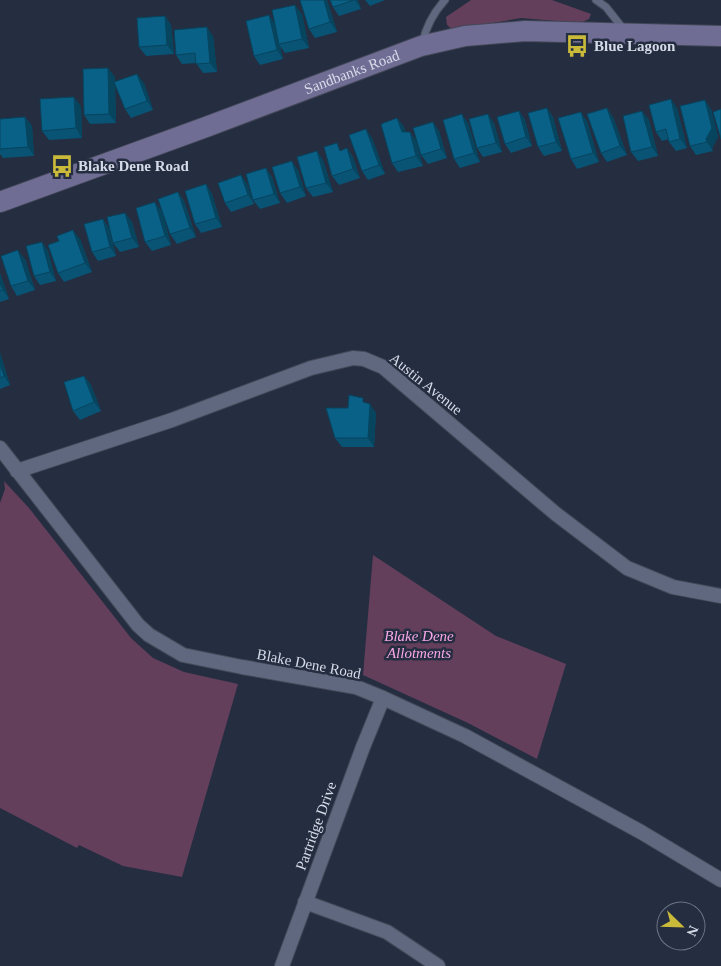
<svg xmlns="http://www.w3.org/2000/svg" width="721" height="966" viewBox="0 0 721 966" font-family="Georgia,serif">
	<rect width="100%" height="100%" fill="#252d40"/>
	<path fill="#633f5b" d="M471,0H552L591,14L589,19L580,23L521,18L453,30L447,25L446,17Z
		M4,481L29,508L131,638L153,658L184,672L238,684L182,877L123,866L79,845L77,848L0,808V503L5,489Z
		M373,555L496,636L566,664L537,759L468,723L363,675Z"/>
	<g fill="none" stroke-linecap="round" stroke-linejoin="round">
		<defs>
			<path id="lane" d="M596,0L606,7L621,26L626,29
				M422,44C426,27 433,13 445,0"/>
			<path id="street" d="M0,448L138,625L149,635L183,655L242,667L356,687L383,698L465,736L641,832L721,880
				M17,471L172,420L311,368L353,358L364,359L383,367L556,514L627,568L673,587L721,596
				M305,902L387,932L438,966
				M282,966L363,747L383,698"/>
			<g id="secondary">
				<path id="s1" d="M0,202L206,127L421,46L465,36L525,31L721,36"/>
			</g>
		</defs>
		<use href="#lane" stroke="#434858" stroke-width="9"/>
		<use href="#street" stroke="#434858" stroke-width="16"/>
		<use href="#secondary" stroke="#434858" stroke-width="22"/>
		<use href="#lane" stroke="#5f687e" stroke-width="7"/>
		<use href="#street" stroke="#5f687e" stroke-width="14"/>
		<use href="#secondary" stroke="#706d94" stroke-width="20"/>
	</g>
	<path fill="#095374" d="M300,0H327L337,32L315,38L309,29Z
		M330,0H358L361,9L339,16L333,7Z
		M365,0H385L370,6Z
		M302,14L309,48L285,53L280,46L283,59L260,65L254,56L269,15L274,23Z
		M165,16L171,25L174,54L146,56L139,47Z
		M213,36L217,72L203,73L196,63L182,64L176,55Z
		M115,77V82L144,83L153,110L131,118L125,109L115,83L116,123L90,124L84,115Z
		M81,106L82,138L49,140L42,131Z
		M547,108L553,117L562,151L544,156L538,147Z
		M677,108L687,148L676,151L669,142V139L662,141L656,132Z
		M711,109L718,137L712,148L713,151L696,155L690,146Z
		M519,111L525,120L532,146L511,153L505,144Z
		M642,111L649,120L658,156L638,161L631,152Z
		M25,117L32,126L34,156L3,158L0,154V119Z
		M613,117L627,155L607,162L601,153Z
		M397,118L404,127L405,132H410L416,141L423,166L398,172L392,163Z
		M587,121L599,162L577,169L571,159Z
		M433,122L439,131L447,158L428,164L421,155Z
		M468,123L480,162L460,168L454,159Z
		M494,123L502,152L483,157L477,148Z
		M372,138L385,174L368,180L362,171Z
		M347,148L353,157L360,178L339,185L332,176L342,150Z
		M317,151L323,160L333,192L313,197L306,188Z
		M266,168L272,177L280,203L260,209L253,200Z
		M298,170L306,196L287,203L280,193Z
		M241,175L247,184L254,204L231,212L225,203Z
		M206,184L212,194L222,227L201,233L195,224Z
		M178,192L184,201L196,237L177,244L170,234Z
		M162,211L171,245L152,251L145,242Z
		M125,213L132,222L139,247L120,252L113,243Z
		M103,219L109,228L116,256L98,261L92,252Z
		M80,239L92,272L64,282L58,273Z
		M42,242L48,251L56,281L40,285L34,276Z
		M25,259L35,290L17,296L11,286Z
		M0,273L9,299L0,302Z
		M0,353L10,385L0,389Z
		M84,376L91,385L101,411L80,420L73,411Z
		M367,403L376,413L374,447H342L335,438L348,408Z"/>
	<path fill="#07445e" d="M324,0H327L337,32L330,22Z
		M355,0H358L361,9Z
		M295,5L302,14L309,48L302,39Z
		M269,15L275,24L279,44L280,46L283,59L277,50Z
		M165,16L171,25L174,54L167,45Z
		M207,27L213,36L217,72L210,63Z
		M108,68L115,77L116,123L109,114Z
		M137,74L144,83L153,110L147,101Z
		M74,97L81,106L82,138L76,128Z
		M671,99L677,108L687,148L680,139Z
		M705,100L711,109L718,137L712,148L713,151L707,142L706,139Z
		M547,108L553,117L562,151L556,142Z
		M607,108L613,117L627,155L620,146Z
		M519,111L525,120L532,146L526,137Z
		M642,111L649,120L658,156L652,147Z
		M581,112L587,121L599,162L593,153Z
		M462,114L468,123L480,162L474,153Z
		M488,114L494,123L502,152L496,143Z
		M25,117L32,126L34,156L28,147Z
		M397,118L404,127L408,141L402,132Z
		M433,122L439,131L447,158L441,149Z
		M366,129L372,138L385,174L379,165Z
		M410,132L416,141L423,166L416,156Z
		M347,148L353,157L360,178L353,169Z
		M317,151L323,160L333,192L326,183Z
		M292,161L298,170L306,196L300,187Z
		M266,168L272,177L280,203L274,194Z
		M241,175L247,184L254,204L248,195Z
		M206,184L212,194L222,227L216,218Z
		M178,192L184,201L196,237L190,228Z
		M155,202L162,211L171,245L165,236Z
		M125,213L132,222L139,247L132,238Z
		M103,219L109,228L116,256L110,247Z
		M73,230L80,239L92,272L85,263Z
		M42,242L48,251L56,281L50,272Z
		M18,250L25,259L35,290L28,281Z
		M0,273L9,299L3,290L0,283Z
		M0,353L10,385L4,376L0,364Z
		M84,376L91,385L101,411L94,402Z
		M370,404L376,413L374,447L368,438Z"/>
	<path fill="#0a6187" stroke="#07445e" d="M300,0H324L330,22L309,29Z
		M330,0H354L333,7Z
		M295,5L302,39L279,44L272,10Z
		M269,15L277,50L254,56L246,21Z
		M165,16L167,45L139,47L137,18Z
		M207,27L210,63L196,64L195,53L176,55L174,30Z
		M108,68L109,114L84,115L83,69Z
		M137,74L147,101L125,109L114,82Z
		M74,97L76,128L42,131L40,99Z
		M671,99L680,139L669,142L666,129L656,132L649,105Z
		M705,100L712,128L706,139L707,142L690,146L680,106Z
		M547,108L556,142L538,147L528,113Z
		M607,108L620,146L601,153L587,114Z
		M721,109V139L713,112Z
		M519,111L526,137L505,144L497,117Z
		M642,111L652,147L631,152L623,116Z
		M581,112L593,153L571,159L558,118Z
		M462,114L474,153L454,159L443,120Z
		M488,114L496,143L477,148L469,119Z
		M25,117L28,147L0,149V119Z
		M397,118L402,132H410L416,156L392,163L381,124Z
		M433,122L441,149L421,155L413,128Z
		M366,129L379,165L362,171L349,135Z
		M337,143L340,151L347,148L353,169L332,176L324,147Z
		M317,151L326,183L306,188L297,157Z
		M292,161L300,187L280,193L272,167Z
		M266,168L274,194L253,200L246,174Z
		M241,175L248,195L225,203L218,183Z
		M206,184L216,218L195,224L185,191Z
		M178,192L190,228L170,234L158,199Z
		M155,202L165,236L145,242L136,208Z
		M125,213L132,238L113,243L107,217Z
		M103,219L110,247L92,252L84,224Z
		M73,230L85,263L58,273L48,245L59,241L57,236Z
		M42,242L50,272L34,276L26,246Z
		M18,250L28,281L11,286L1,256Z
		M0,283L3,290L0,291Z
		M0,364L4,376L0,378Z
		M84,376L94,402L73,411L64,382Z
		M349,395L363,398V402L370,404L368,438H335L326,408H348Z"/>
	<defs>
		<symbol id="bus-bare" viewBox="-9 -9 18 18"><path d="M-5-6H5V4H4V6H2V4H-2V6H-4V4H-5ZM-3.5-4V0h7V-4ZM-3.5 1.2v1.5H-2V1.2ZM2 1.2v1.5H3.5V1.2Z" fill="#caba3a" stroke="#252d40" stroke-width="2.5" paint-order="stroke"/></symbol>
	</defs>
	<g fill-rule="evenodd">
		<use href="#bus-bare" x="561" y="30" width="32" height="32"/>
		<use href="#bus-bare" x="46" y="150" width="32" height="32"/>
	</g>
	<g text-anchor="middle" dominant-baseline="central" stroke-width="5" stroke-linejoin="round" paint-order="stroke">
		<g font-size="15" font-weight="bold" fill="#d6dbe8" stroke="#252d40" text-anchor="start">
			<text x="594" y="46">Blue Lagoon</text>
			<text x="78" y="166">Blake Dene Road</text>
		</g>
		<g font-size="15" fill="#d6dbe8" stroke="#252d40">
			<text stroke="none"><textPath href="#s1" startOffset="375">Sandbanks Road</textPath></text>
			<text transform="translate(426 384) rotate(39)">Austin Avenue</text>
			<text transform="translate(309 664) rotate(11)">Blake Dene Road</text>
			<text transform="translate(316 826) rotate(-70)">Partridge Drive</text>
		</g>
		<g font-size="15" font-style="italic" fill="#f8a6e7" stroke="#252d40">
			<text x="419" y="636">Blake Dene<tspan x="419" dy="17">Allotments</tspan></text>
		</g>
	</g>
	<g transform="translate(681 926) rotate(113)"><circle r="24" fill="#252d40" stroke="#6c7383"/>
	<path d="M0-4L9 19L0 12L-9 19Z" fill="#caba3a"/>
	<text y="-8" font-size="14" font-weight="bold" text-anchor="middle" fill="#d6dbe8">N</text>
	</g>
</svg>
